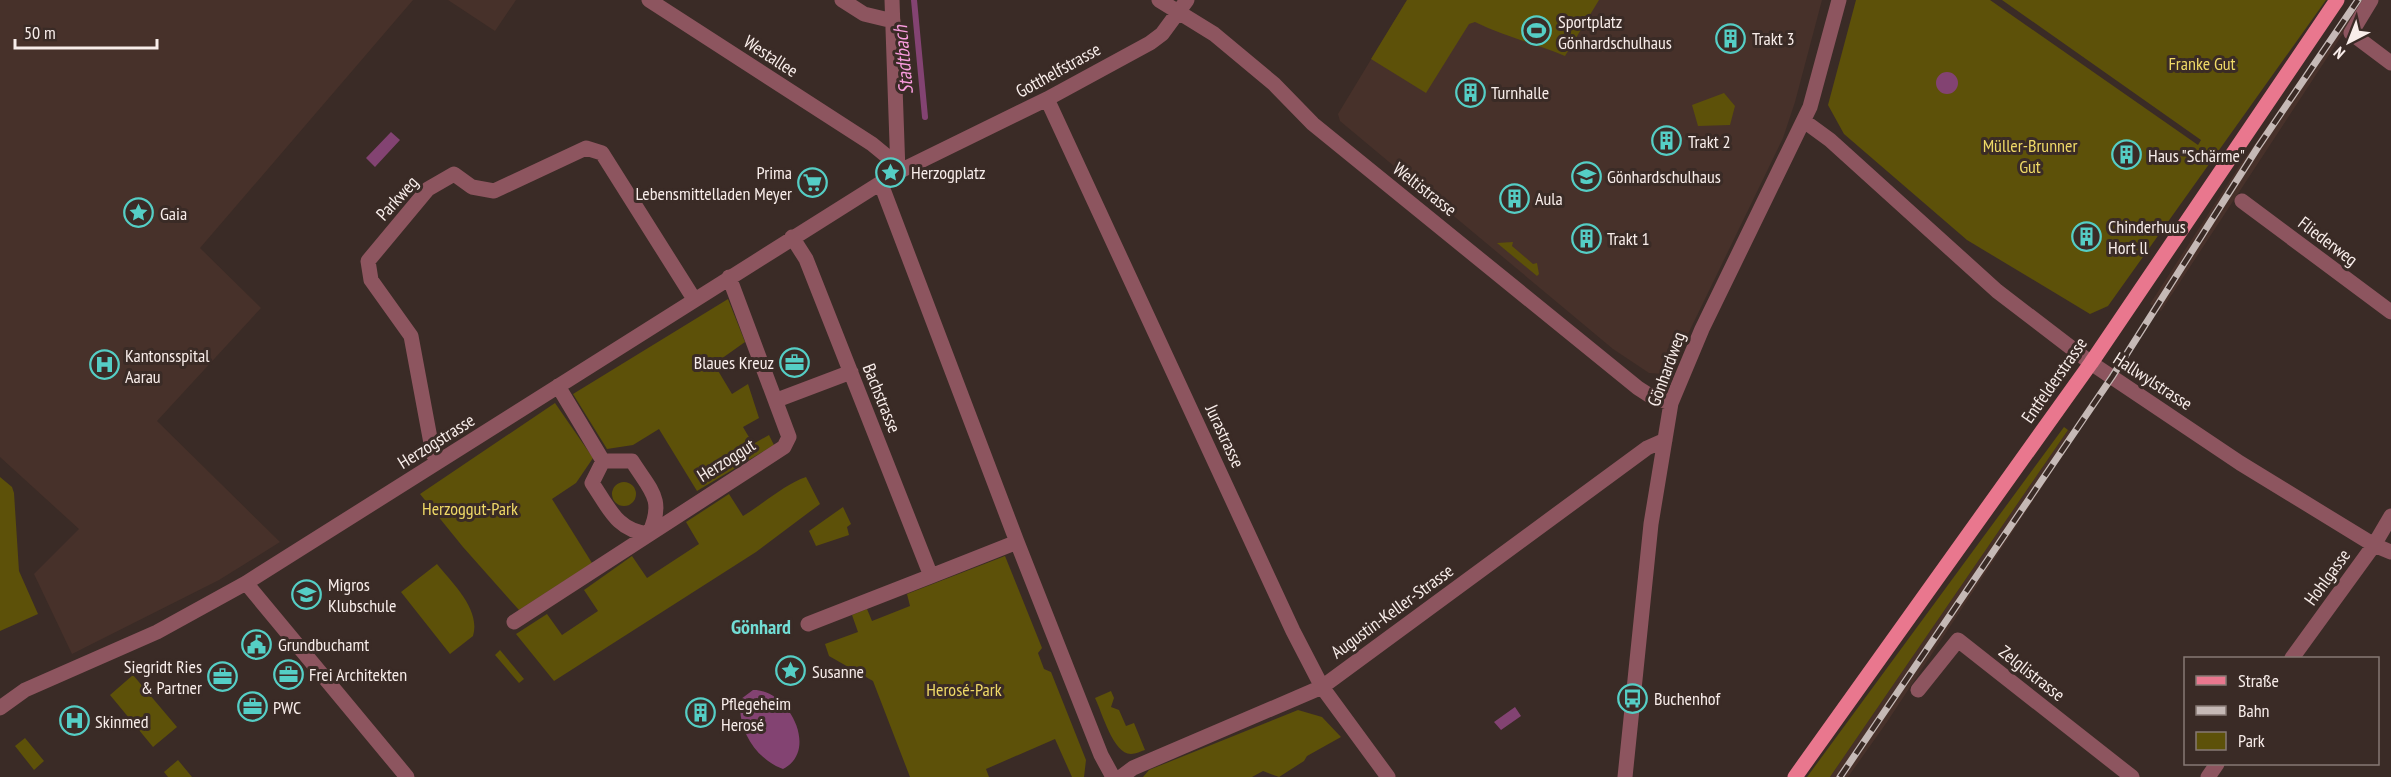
<svg xmlns="http://www.w3.org/2000/svg" width="2391" height="777" viewBox="0 0 2391 777" font-family="'PT Sans Narrow',sans-serif">
	<rect width="100%" height="100%" fill="#3a2b26"/>
	<path fill="#47312a" d="M0,0H413L200,248L261,308L157,421L280,542L219,580L72,654L34,574L79,529L0,457Z
		M448,0H516L495,31Z
		M1407,0H1822L1795,102L1783,138L1673,365L1664,374L1649,373L1613,349L1340,121L1338,114Z
		M2356,0H2365L2161,311L2150,304L2238,168Z
		M2068,430L2077,434L1887,722L1848,777H1830Z"/>
	<path fill="#5d5109" d="M1407,0H1599L1565,56C1534,43 1506,37 1475,22L1469,24L1426,93L1371,59Z
		M1856,0H1990L2198,145L2201,140L2002,0H2326L2108,306L2090,314L1967,240L1844,134L1828,105Z
		M1724,93L1735,106L1730,125L1698,126L1692,105Z
		M1513,242L1512,246L1533,264L1537,263L1539,274L1537,276L1497,243Z
		M728,299L745,342L714,364L732,394L748,384L759,418L743,427L753,444L769,435L774,445L697,491L659,429L633,445L607,449L573,394Z
		M555,403L593,458L576,483L552,499L592,563L519,610L463,547L420,494Z
		M2064,427L2068,430L1830,777H1807Z
		M0,477L12,487L14,493L19,571L38,614L0,631Z
		M806,477L820,504L756,552L554,681L516,634L547,614L562,635L598,611L584,590L632,556L647,578L699,544L686,522L729,494L743,516C763,504 785,484 806,477Z
		M612 494a12 12 0 1 1 24 0a12 12 0 1 1-24 0Z
		M843,507L851,524L847,527L849,535L816,546L809,531Z
		M1005,556L1042,648L1038,653L1044,669L1051,672L1086,760L1084,777H1072L1055,739L986,769L989,777H910L873,681L829,656L825,644L858,632L852,615L867,609L872,621L910,606L907,594Z
		M437,564C452,583 481,609 473,636L450,654L401,592Z
		M500,650L524,679L519,683L495,655Z
		M133,675L177,727L153,747L110,695Z
		M1111,691L1114,698L1111,707L1119,710L1126,726L1134,723L1145,750C1141,751 1136,754 1131,754C1113,754 1102,712 1095,698Z
		M1298,710L1322,717L1341,737L1307,756L1304,761L1279,777L1263,771L1252,777H1143L1149,770Z
		M25,738L44,761L34,770L15,746Z
		M178,760L192,777H168L164,772Z"/>
	<path fill="#834372" d="M1936 83a11 11 0 1 1 22 0a11 11 0 1 1-22 0Z
		M391,132L400,140L375,167L366,158Z
		M753,690C788,689 820,750 783,769C755,759 736,727 741,699Z
		M1515,707L1521,716L1501,730L1494,722Z"/>
	<g fill="none" stroke-linecap="round" stroke-linejoin="round">
		<path stroke="#834372" stroke-width="6" d="M914,0L925,117"/>
		<path stroke="#8d555f" stroke-width="15" d="M649,0L872,144L889,158L898,172
			M842,0L864,14L893,21
			M892,0L898,172
			M1159,0L1214,34L1274,84L1313,124L1638,388L1652,397L1671,403
			M2371,0L2351,33L2391,63
			M1047,99L1293,631L1322,687L1388,777
			M1804,121L1830,140L1997,291L2091,363L2240,463L2374,545L2391,552
			M881,184L1017,542L1101,755L1113,777
			M2242,201L2391,312
			M792,237L806,259L931,576L1017,542
			M558,386L603,461L592,483C609,508 617,531 649,534C665,499 651,491 632,461H603
			M777,400L851,372
			M438,462L433,454L411,336L371,280L368,261L428,189L454,174L472,187L494,191L586,148L602,153L694,299
			M246,583L407,777
			M514,622L784,447L789,437L729,277
			M808,624L931,576
			M2292,658L2374,545L2391,516
			M1918,690L1958,640L2132,777
			M0,708L25,690L157,632L246,583L898,172L1047,99L1150,43L1162,34L1187,0
			M1121,777L1133,768L1322,687L1647,448L1665,440
			M1625,777L1651,524L1671,403L1702,329L1810,107L1839,0
			M2208,777L2217,764"/>
		<path stroke="#e9778e" stroke-width="15" d="M1795,777L2091,363L2337,0"/>
		<defs>
			<path id="rail" d="M1840,777L2112,377L2258,147L2358,0"/>
		</defs>
		<use href="#rail" stroke="#c5b9b6" stroke-width="7"/>
		<use href="#rail" stroke="#3a2b26" stroke-width="4.5" stroke-dasharray="14" stroke-linecap="butt"/>
	</g>
	<defs>
		<symbol id="stadium-ring" viewBox="-11 -11 22 22"><circle r="9.5" fill="#3a2b26" stroke="#55cec5" stroke-width="1.5"/><path d="M0-5a6.5 5 0 1 0 0 10a6.5 5 0 1 0 0-10ZM-3.5-1.8h7v3.6h-7Z" fill="#55cec5"/></symbol>
		<symbol id="building-ring" viewBox="-11 -11 22 22"><circle r="9.5" fill="#3a2b26" stroke="#55cec5" stroke-width="1.5"/><path d="M-4-6H4V6H1V3H-1V6H-4ZM-2.5-4.3h1.7v1.8h-1.7ZM.8-4.3h1.7v1.8H.8ZM-2.5-1h1.7V.8h-1.7ZM.8-1h1.7V.8H.8Z" fill="#55cec5"/></symbol>
		<symbol id="sight-ring" viewBox="-11 -11 22 22"><circle r="9.5" fill="#3a2b26" stroke="#55cec5" stroke-width="1.5"/><path d="M0-6L1.8-2.2L6-1.7L2.9 1.2L3.7 5.4L0 3.3L-3.7 5.4L-2.9 1.2L-6-1.7L-1.8-2.2Z" fill="#55cec5"/></symbol>
		<symbol id="school-ring" viewBox="-11 -11 22 22"><circle r="9.5" fill="#3a2b26" stroke="#55cec5" stroke-width="1.5"/><path d="M0-5L7-2L0 1L-7-2ZM-4 1L0 2.5L4 1V4Q0 6-4 4Z" fill="#55cec5"/></symbol>
		<symbol id="supermarket-ring" viewBox="-11 -11 22 22"><circle r="9.5" fill="#3a2b26" stroke="#55cec5" stroke-width="1.5"/><path d="M-6-5.5h2.5l.6 2H6L4.5 2H-2.5L-4.4-4H-6ZM-1.5 3.2a1.3 1.3 0 1 0 .1 0ZM3 3.2a1.3 1.3 0 1 0 .1 0Z" fill="#55cec5"/></symbol>
		<symbol id="office-ring" viewBox="-11 -11 22 22"><circle r="9.5" fill="#3a2b26" stroke="#55cec5" stroke-width="1.5"/><path d="M-6-3h4V-5.5h4V-3h4V5H-6ZM-1-4.5V-3h2v-1.5ZM-6 0V1H6V0Z" fill="#55cec5"/></symbol>
		<symbol id="hospital-ring" viewBox="-11 -11 22 22"><circle r="9.5" fill="#3a2b26" stroke="#55cec5" stroke-width="1.5"/><path d="M-5-5h3v3.5h4V-5h3V5h-3V1.5h-4V5h-3Z" fill="#55cec5"/></symbol>
		<symbol id="civic-ring" viewBox="-11 -11 22 22"><circle r="9.5" fill="#3a2b26" stroke="#55cec5" stroke-width="1.5"/><path d="M-.6-6.5H3V-4.5H.6V-3L4-1V1h2V6H-6V1h2V-1L-.6-3ZM-1.2 2.5V6h2.4V2.5Z" fill="#55cec5"/></symbol>
		<symbol id="bus-ring" viewBox="-11 -11 22 22"><circle r="9.5" fill="#3a2b26" stroke="#55cec5" stroke-width="1.5"/><path d="M-5-6H5V4H4V6H2V4H-2V6H-4V4H-5ZM-3.5-4V0h7V-4ZM-3.5 1.2v1.5H-2V1.2ZM2 1.2v1.5H3.5V1.2Z" fill="#55cec5"/></symbol>
	</defs>
	<g fill-rule="evenodd">
		<use href="#stadium-ring" x="1520" y="14" width="33" height="33"/>
		<use href="#building-ring" x="1714" y="22" width="33" height="33"/>
		<use href="#building-ring" x="1454" y="76" width="33" height="33"/>
		<use href="#building-ring" x="1650" y="124" width="33" height="33"/>
		<use href="#building-ring" x="2110" y="138" width="33" height="33"/>
		<use href="#sight-ring" x="874" y="156" width="33" height="33"/>
		<use href="#school-ring" x="1570" y="160" width="33" height="33"/>
		<use href="#supermarket-ring" x="796" y="166" width="33" height="33"/>
		<use href="#building-ring" x="1498" y="182" width="33" height="33"/>
		<use href="#sight-ring" x="122" y="196" width="33" height="33"/>
		<use href="#building-ring" x="2070" y="220" width="33" height="33"/>
		<use href="#building-ring" x="1570" y="222" width="33" height="33"/>
		<use href="#office-ring" x="778" y="346" width="33" height="33"/>
		<use href="#hospital-ring" x="88" y="348" width="33" height="33"/>
		<use href="#school-ring" x="290" y="578" width="33" height="33"/>
		<use href="#civic-ring" x="240" y="628" width="33" height="33"/>
		<use href="#sight-ring" x="774" y="654" width="33" height="33"/>
		<use href="#office-ring" x="272" y="658" width="33" height="33"/>
		<use href="#office-ring" x="206" y="660" width="33" height="33"/>
		<use href="#bus-ring" x="1616" y="682" width="33" height="33"/>
		<use href="#office-ring" x="236" y="690" width="33" height="33"/>
		<use href="#building-ring" x="684" y="696" width="33" height="33"/>
		<use href="#hospital-ring" x="58" y="704" width="33" height="33"/>
	</g>
	<g text-anchor="middle" dominant-baseline="central" stroke-width="6" stroke-linejoin="round" paint-order="stroke">
		<g font-size="18" fill="#f8edea" stroke="#3a2b26" text-anchor="start">
			<text x="1558" y="21">Sportplatz<tspan x="1558" dy="21">Gönhardschulhaus</tspan></text>
			<text x="1752" y="38">Trakt 3</text>
			<text x="1491" y="92">Turnhalle</text>
			<text x="1688" y="141">Trakt 2</text>
			<text x="2148" y="155">Haus "Schärme"</text>
			<text x="792" y="172" text-anchor="end">Prima<tspan x="792" dy="21">Lebensmittelladen Meyer</tspan></text>
			<text x="911" y="172">Herzogplatz</text>
			<text x="1607" y="176">Gönhardschulhaus</text>
			<text x="1535" y="198">Aula</text>
			<text x="160" y="213">Gaia</text>
			<text x="2108" y="226">Chinderhuus<tspan x="2108" dy="21">Hort ll</tspan></text>
			<text x="1607" y="238">Trakt 1</text>
			<text x="125" y="355">Kantonsspital<tspan x="125" dy="21">Aarau</tspan></text>
			<text x="774" y="362" text-anchor="end">Blaues Kreuz</text>
			<text x="328" y="584">Migros<tspan x="328" dy="21">Klubschule</tspan></text>
			<text x="278" y="644">Grundbuchamt</text>
			<text x="202" y="666" text-anchor="end">Siegridt Ries<tspan x="202" dy="21">&amp; Partner</tspan></text>
			<text x="812" y="671">Susanne</text>
			<text x="309" y="674">Frei Architekten</text>
			<text x="1654" y="698">Buchenhof</text>
			<text x="721" y="703">Pflegeheim<tspan x="721" dy="21">Herosé</tspan></text>
			<text x="273" y="707">PWC</text>
			<text x="95" y="721">Skinmed</text>
		</g>
		<g font-size="18" fill="#f8edea" stroke="#3a2b26">
			<text transform="translate(771 56) rotate(33)">Westallee</text>
			<text transform="translate(1058 70) rotate(-29)">Gotthelfstrasse</text>
			<text transform="translate(1425 189) rotate(38)">Weltistrasse</text>
			<text transform="translate(397 198) rotate(-48)">Parkweg</text>
			<text transform="translate(2328 241) rotate(37)">Fliederweg</text>
			<text transform="translate(1666 369) rotate(-70)">Gönhardweg</text>
			<text transform="translate(2054 380) rotate(-55)">Entfelderstrasse</text>
			<text transform="translate(2153 381) rotate(33)">Hallwylstrasse</text>
			<text transform="translate(882 398) rotate(68)">Bachstrasse</text>
			<text transform="translate(1225 436) rotate(65)">Jurastrasse</text>
			<text transform="translate(436 441) rotate(-32)">Herzogstrasse</text>
			<text transform="translate(726 460) rotate(-32)">Herzoggut</text>
			<text transform="translate(2327 577) rotate(-54)">Hohlgasse</text>
			<text transform="translate(1392 611) rotate(-36)">Augustin-Keller-Strasse</text>
			<text transform="translate(2032 673) rotate(38)">Zelglistrasse</text>
		</g>
		<g font-size="18" fill="#efd967" stroke="#3a2b26">
			<text x="2202" y="63">Franke Gut</text>
			<text x="2030" y="145">Müller-Brunner<tspan x="2030" dy="21">Gut</tspan></text>
			<text x="470" y="508">Herzoggut-Park</text>
			<text x="964" y="689">Herosé-Park</text>
		</g>
		<g font-size="20" font-style="italic" fill="#f99cde" stroke="#3a2b26">
			<text transform="translate(903 60) rotate(-95)">Stadtbach</text>
		</g>
		<g font-size="20" font-weight="bold" fill="#72ddd5" stroke="#3a2b26">
			<text x="761" y="627">Gönhard</text>
		</g>
	</g>
	<rect x="2184" y="657" width="195" height="108" fill="#3a2b26" stroke="#867974" stroke-width="1.5"/>
	<rect x="2196" y="676" width="30" height="9" fill="#e9778e" stroke="#867974" stroke-width="1.5"/>
	<text x="2238" y="687" font-size="18" fill="#f8edea">Straße</text>
	<rect x="2196" y="706" width="30" height="9" fill="#c5b9b6" stroke="#867974" stroke-width="1.5"/>
	<text x="2238" y="717" font-size="18" fill="#f8edea">Bahn</text>
	<rect x="2196" y="732" width="30" height="18" fill="#5d5109" stroke="#867974" stroke-width="1.5"/>
	<text x="2238" y="747" font-size="18" fill="#f8edea">Park</text>
	<g transform="translate(2349 42) rotate(222)" stroke="#3a2b26" stroke-width="4.5" paint-order="stroke">
	<path d="M0-4.5L10 22L0 15L-10 22Z" fill="#f8edea"/>
	<text y="-9" font-size="16" font-weight="bold" text-anchor="middle" fill="#f8edea">N</text>
	</g>
	<path d="M15 39v9h142v-9" fill="none" stroke="#f8edea" stroke-width="3"/>
	<text x="24" y="39" font-size="18" fill="#f8edea" stroke="#3a2b26" stroke-width="4.5" paint-order="stroke">50 m</text>
</svg>
